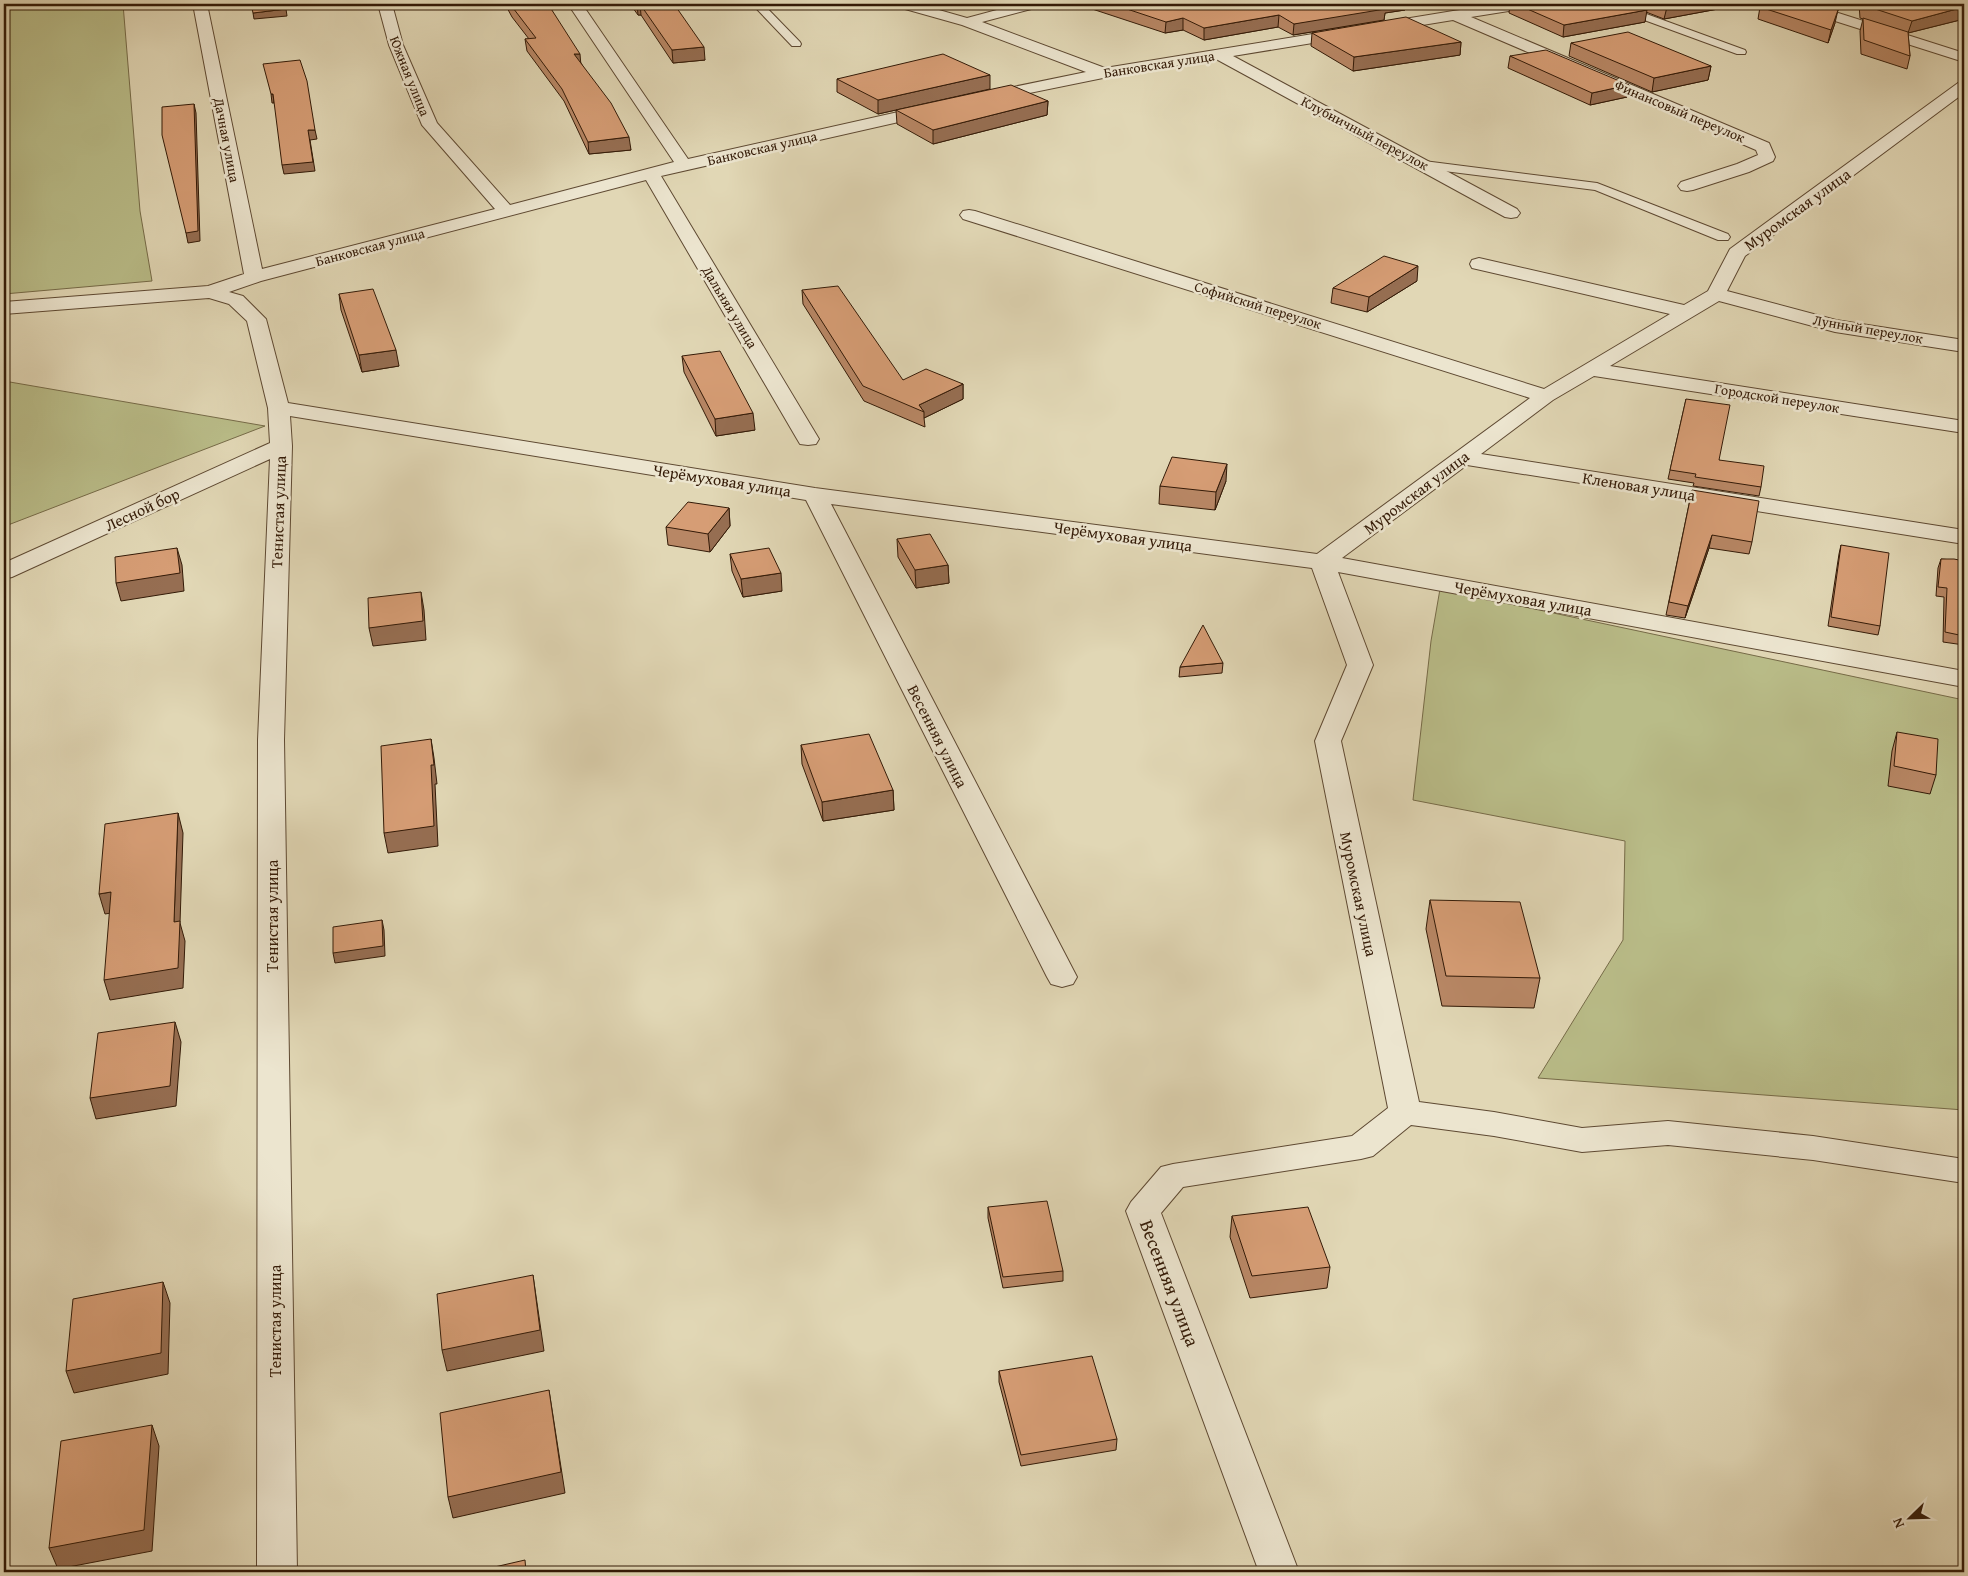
<svg xmlns="http://www.w3.org/2000/svg" width="1968" height="1576" viewBox="0 0 1968 1576" font-family="'Gentium Book Plus',serif">
	<rect width="100%" height="100%" fill="#e1d7b5"/>
	<filter id="stains"><feTurbulence type="fractalNoise" baseFrequency=".004" numOctaves="4"/><feColorMatrix values="0 0 0 0 .2 0 0 0 0 .09 0 0 0 0 .02 0 0 0 .5 -.17"/></filter>
	<radialGradient id="worn" r=".72"><stop offset=".6" stop-color="#630" stop-opacity="0"/><stop offset="1" stop-color="#630" stop-opacity=".3"/></radialGradient>
	<path fill="#b9bc88" stroke="#766b48" d="M4,4H123L140,211L152,281L4,294Z
		M4,381L265,426L8,525L4,524Z
		M1440,589L1964,700V1110L1538,1078L1623,940L1625,841L1413,800L1431,641Z"/>
	<g fill="none" stroke-linecap="round" stroke-linejoin="round">
		<defs>
			<path id="service" d="M752,4H763L800,42L801,44L800,46H792Z
				M1605,4H1619L1745,50L1746,52L1745,54H1737L1606,6Z
				M1424,161L1597,183L1728,234L1730,237L1728,240H1718L1595,190L1420,168L1418,165L1420,162Z"/>
			<path id="minor" d="M193,4H207L262,269L495,209L422,125L389,45L378,4H392L403,45L437,123L510,205L674,162L568,4H582L688,159L934,104L940,106L942,109L940,112L934,114L661,176L819,439L816,444L808,445L800,444L797,439L646,180L261,281L229,292L243,296L266,319L288,403L815,488L1317,554L1530,398L963,219L960,215L963,211L969,210L975,211L1544,389L1670,314L1472,268L1470,264L1472,260L1479,258L1684,305L1708,291L1730,249L1958,83L1964,81V93L1745,256L1727,291L1836,320L1964,340V352L1835,332L1719,301L1610,366L1964,421V433L1594,376L1553,400L1481,454L1964,530V544L1467,465L1342,558L1964,671V687L1338,572L1373,665L1341,741L1419,1102L1494,1112L1582,1128L1668,1121L1813,1136L1964,1159V1183L1813,1160L1668,1145L1582,1152L1494,1136L1411,1125L1373,1156L1361,1159L1183,1187L1161,1213L1299,1572H1259L1126,1211L1131,1202L1161,1167L1173,1164L1352,1136L1388,1108L1315,741L1347,665L1312,568L831,504L1077,977L1073,984L1062,987L1051,984L1047,977L806,500L290,416L292,446L284,740L297,1572H257L258,740L270,459L12,577L4,579V563L270,443L268,408L247,321L229,304L209,298L4,314V302L208,286L244,274Z
				M896,4H918L967,18L1019,4H1041L1039,7L982,22L1105,68L1453,11L1502,4H1534L1532,7L1527,8L1471,17L1769,143L1775,157L1773,161L1749,172L1693,190L1687,191L1681,190L1678,186L1681,182L1737,164L1758,155L1756,150L1453,20L1233,56L1517,209L1520,213L1517,217L1511,218L1505,217L1216,59L1103,78L985,102L979,100L977,97L979,94L1086,72L962,25L898,7Z
				M1789,4H1810L1964,53V62L1791,7Z"/>
		</defs>
		<use href="#service" stroke="#5e4932" stroke-width="2"/>
		<use href="#minor" stroke="#5e4932" stroke-width="2"/>
		<use href="#service" fill="#ece5cf" fill-rule="evenodd"/>
		<use href="#minor" fill="#ece5cf" fill-rule="evenodd"/>
	</g>
	<path fill="#b88765" stroke="#331a07" d="M505,4H548L581,63L631,150L589,154L564,101L527,51L525,39H529L512,17Z
		M630,4H674L705,60L673,63L641,15H638Z
		M1077,4H1406L1405,10L1385,13L1384,20L1293,35L1278,27L1204,40L1183,30L1165,33Z
		M1510,4H1719L1718,9L1664,19L1646,12L1645,22L1563,37L1509,13Z
		M1859,4H1964V19L1908,33L1910,56L1907,69L1861,54L1860,31L1863,19L1860,18Z
		M1760,7L1835,23L1828,43L1758,19Z
		M1312,33L1461,42L1460,55L1353,71L1311,46Z
		M1571,43L1711,66L1708,80L1652,92L1569,56Z
		M1510,56L1627,97L1590,105L1508,68Z
		M837,79L990,89L878,114L837,92Z
		M1048,101L1047,115L933,144L897,124L896,110Z
		M1417,281L1367,312L1331,303L1333,288Z
		M802,290L903,380L963,384V399L924,418L925,427L864,401L803,304Z
		M339,294L399,366L362,372L341,310Z
		M682,356L755,430L716,436L684,372Z
		M1686,399L1719,460L1761,487L1759,496L1693,486L1694,483L1668,479Z
		M1226,481L1215,510L1159,504L1160,486Z
		M1692,490L1752,542L1749,554L1709,548L1685,618L1666,615Z
		M729,508L730,526L710,552L668,545L666,527Z
		M897,539L948,565L949,583L916,588L898,557Z
		M1841,545L1880,626L1878,635L1828,626L1839,554Z
		M730,554L782,591L743,597L732,571Z
		M1941,559L1964,561V645L1943,642L1944,597L1936,596L1938,568Z
		M1223,663L1222,673L1179,677L1180,667Z
		M1964,706V741L1961,718Z
		M1897,732L1936,775L1930,794L1888,786L1892,751Z
		M801,745L893,790L894,810L823,821L802,764Z
		M1430,900L1540,978L1534,1008L1442,1006L1426,929Z
		M988,1207L1063,1271V1281L1003,1288L988,1218Z
		M1232,1216L1330,1267L1327,1288L1250,1298L1230,1237Z
		M999,1371L1117,1439L1116,1450L1021,1466L999,1382Z"/>
	<path fill="#966e52" stroke="#331a07" d="M637,4H640L641,15H638Z
		M1373,4H1406L1405,10L1385,13L1384,20L1293,35L1294,24Z
		M1683,4H1719L1718,9L1664,19L1667,7Z
		M1964,7V19L1908,33L1912,21Z
		M286,9L287,16L254,19L253,13Z
		M1647,10L1645,22L1563,37L1564,25Z
		M1838,10L1835,23L1828,43L1831,30Z
		M1279,15L1278,27L1204,40V28Z
		M1183,18V30L1165,33L1166,22Z
		M1461,42L1460,55L1353,71L1354,57Z
		M704,47L705,60L673,63L672,50Z
		M574,54H580L581,66Z
		M1711,66L1708,80L1652,92L1654,78Z
		M990,75V89L878,114V100Z
		M1629,85L1627,97L1590,105L1592,93Z
		M271,94H273L274,103H272Z
		M1048,101L1047,115L933,144V130Z
		M194,104L196,113L200,241L188,243L186,233Z
		M308,130H315L317,139L310,140L315,171L284,174L282,165Z
		M629,137L631,150L589,154L588,142Z
		M1418,266L1417,281L1367,312L1369,297Z
		M396,350L399,366L362,372L359,355Z
		M963,384V399L924,418V412L919,405Z
		M753,413L755,430L716,436L715,419Z
		M1227,464L1226,481L1215,510L1216,492Z
		M729,508L730,526L710,552L708,534Z
		M1712,535L1709,548L1685,618L1688,606Z
		M177,548L182,565L184,591L121,601L116,583Z
		M948,565L949,583L916,588L915,570Z
		M781,573L782,591L743,597L741,579Z
		M421,592L424,610L426,640L373,646L369,628Z
		M431,739L434,758L437,784H435L438,846L388,853L384,833L431,765Z
		M893,790L894,810L823,821L822,802Z
		M178,813L183,833L180,923L185,941L183,988L110,1000L104,980L174,922Z
		M111,892L117,912L105,914L99,894Z
		M382,920L384,930L385,956L335,963L333,953Z
		M175,1022L181,1042L176,1106L96,1119L90,1098Z
		M533,1275L536,1296L544,1351L447,1371L442,1350Z
		M163,1282L170,1303L168,1374L74,1393L66,1371Z
		M549,1390L565,1493L453,1518L448,1497Z
		M152,1425L159,1446L152,1551L58,1569L49,1548Z"/>
	<path fill="#d69d75" stroke="#331a07" d="M251,4H284L286,9L253,13Z
		M510,4H548L580,54H574L611,103L629,137L588,142L562,89L525,39L536,38Z
		M640,4H674L704,47L672,50Z
		M1112,4H1374L1385,9L1294,24L1279,15L1204,28L1183,18L1166,22Z
		M1516,4H1629L1647,10L1564,25Z
		M1658,4H1683L1667,7Z
		M1772,4H1817L1838,10L1831,30L1760,7Z
		M1863,4H1964V7L1912,21L1863,5Z
		M1406,17L1461,42L1354,57L1312,33Z
		M1863,18L1908,32L1910,56L1864,40Z
		M1628,32L1711,66L1654,78L1571,43Z
		M1546,50L1629,85L1592,93L1510,56Z
		M943,54L990,75L878,100L837,79Z
		M300,60L307,81L315,130H308L313,162L282,165L273,94H271L263,64Z
		M1011,85L1048,101L933,130L896,110Z
		M194,104L198,231L186,233L162,135V107Z
		M1384,256L1418,266L1369,297L1333,288Z
		M838,286L903,380L926,369L963,384L919,405L924,412L863,386L802,290Z
		M373,289L396,350L359,355L339,294Z
		M720,351L753,413L715,419L682,356Z
		M1686,399L1730,405L1719,460L1764,466L1761,487L1695,477L1696,474L1670,470Z
		M1172,457L1227,464L1216,492L1160,486Z
		M1692,490L1759,501L1752,542L1712,535L1688,606L1669,602Z
		M688,502L729,508L708,534L666,527Z
		M930,534L948,565L915,570L897,539Z
		M1841,545L1889,553L1880,626L1831,617Z
		M177,548L180,573L116,583L115,557Z
		M769,548L781,573L741,579L730,554Z
		M1941,559H1954L1964,561V636L1945,632L1947,588L1938,587Z
		M421,592L423,621L369,628L368,598Z
		M1203,625L1223,663L1180,667Z
		M1897,732L1938,739L1936,775L1894,766Z
		M869,734L893,790L822,802L801,745Z
		M431,739L434,765H431L434,826L384,833L381,746Z
		M178,813L174,922L180,921L178,968L104,980L111,892L99,894L105,824Z
		M1430,900L1520,902L1540,978L1446,976Z
		M382,920L383,946L333,953V927Z
		M175,1022L170,1086L90,1098L98,1033Z
		M1047,1201L1063,1271L1003,1277L988,1207Z
		M1308,1207L1330,1267L1252,1276L1232,1216Z
		M533,1275L540,1330L442,1350L437,1294Z
		M163,1282L161,1353L66,1371L73,1299Z
		M1092,1356L1117,1439L1021,1455L999,1371Z
		M549,1390L561,1472L448,1497L440,1413Z
		M152,1425L144,1530L49,1548L61,1441Z
		M525,1560L526,1572H473Z"/>
	<g text-anchor="middle" dominant-baseline="central" stroke-width="5" stroke-linejoin="round" paint-order="stroke">
		<g font-size="14" fill="#331a07" stroke="#ece5cf">
			<text transform="translate(1159 64) rotate(-9)">Банковская улица</text>
			<text transform="translate(410 76) rotate(68)">Южная улица</text>
			<text transform="translate(1680 111) rotate(23)">Финансовый переулок</text>
			<text transform="translate(1365 133) rotate(28)">Клубничный переулок</text>
			<text transform="translate(227 140) rotate(79)">Дачная улица</text>
			<text transform="translate(762 148) rotate(-13)">Банковская улица</text>
			<text transform="translate(370 247) rotate(-15)">Банковская улица</text>
			<text transform="translate(1258 305) rotate(17)">Софийский переулок</text>
			<text transform="translate(730 307) rotate(59)">Дальняя улица</text>
			<text transform="translate(1868 329) rotate(10)">Лунный переулок</text>
			<text transform="translate(1777 398) rotate(9)">Городской переулок</text>
		</g>
		<g font-size="16" fill="#331a07" stroke="#ece5cf">
			<text transform="translate(1797 209) rotate(-36)">Муромская улица</text>
			<text transform="translate(722 480) rotate(9)">Черёмуховая улица</text>
			<text transform="translate(1639 486) rotate(9)">Кленовая улица</text>
			<text transform="translate(1416 492) rotate(-37)">Муромская улица</text>
			<text transform="translate(142 509) rotate(-25)">Лесной бор</text>
			<text transform="translate(278 512) rotate(-88)">Тенистая улица</text>
			<text transform="translate(1123 536) rotate(8)">Черёмуховая улица</text>
			<text transform="translate(1523 598) rotate(10)">Черёмуховая улица</text>
			<text transform="translate(938 736) rotate(63)">Весенняя улица</text>
			<text transform="translate(1359 894) rotate(78)">Муромская улица</text>
			<text transform="translate(272 916) rotate(-90)">Тенистая улица</text>
			<text transform="translate(275 1321) rotate(-90)">Тенистая улица</text>
		</g>
		<g font-size="19" fill="#331a07" stroke="#ece5cf">
			<text transform="translate(1170 1283) rotate(69)">Весенняя улица</text>
		</g>
	</g>
	<rect width="1968" height="1576" fill="none" stroke="#e1d7b5" stroke-width="20"/>
	<rect x="5" y="5" width="1958" height="1566" fill="none" stroke="#331a07" stroke-width="2.5"/>
	<rect x="10" y="10" width="1948" height="1556" fill="none" stroke="#331a07"/>
	<g transform="translate(1910 1518) rotate(247)" stroke="#ece5cf" stroke-width="4" paint-order="stroke">
	<path d="M0-4L9 19L0 12L-9 19Z" fill="#331a07"/>
	<text y="-8" font-size="14" font-weight="bold" text-anchor="middle" fill="#331a07">N</text>
	</g>
	<rect width="100%" height="100%" filter="url(#stains)"/>
	<rect width="100%" height="100%" fill="url(#worn)"/>
</svg>
